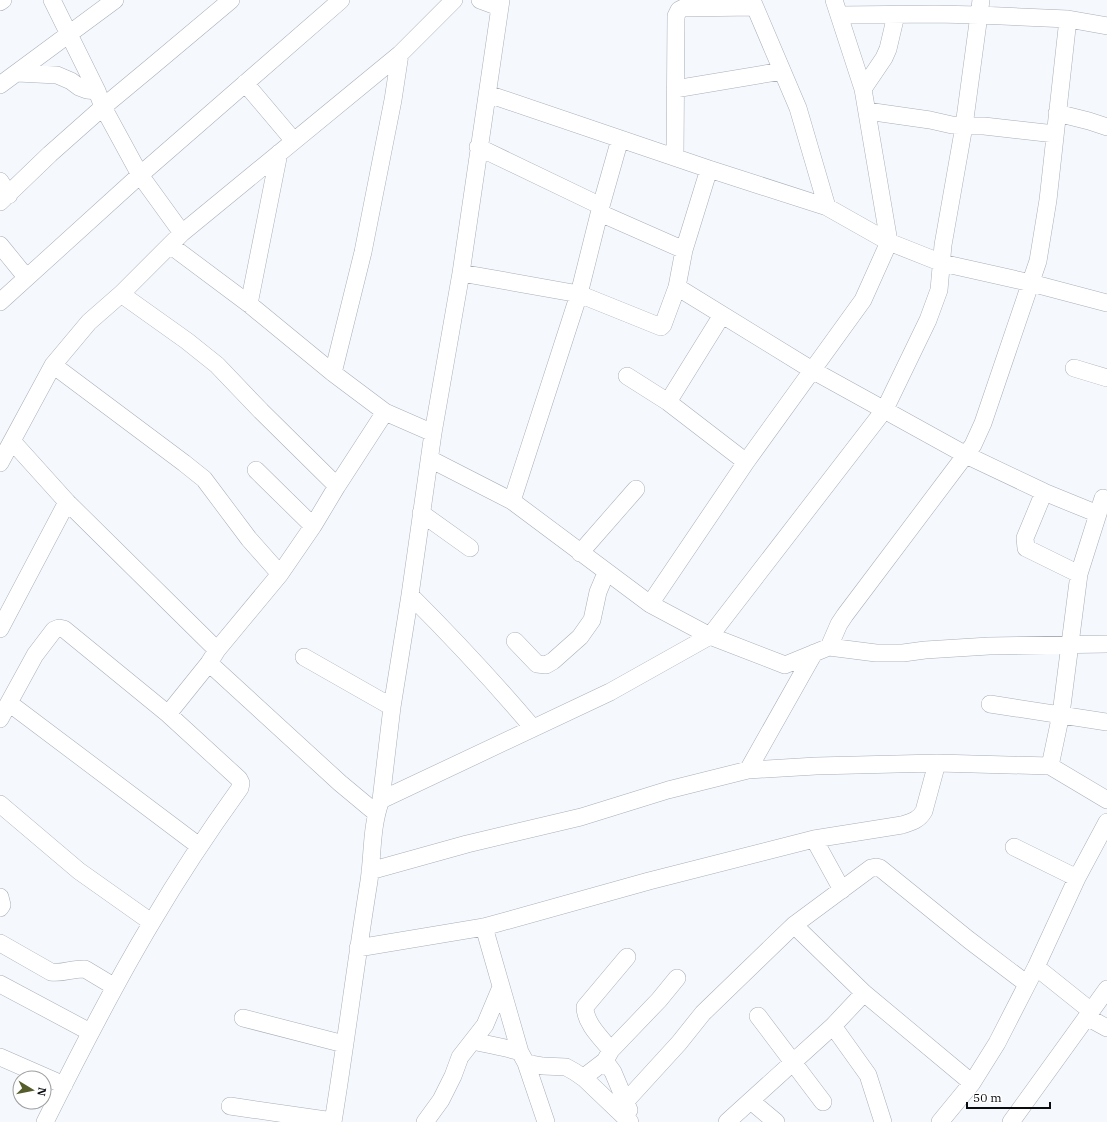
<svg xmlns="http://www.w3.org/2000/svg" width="1107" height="1122" viewBox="0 0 1107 1122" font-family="'IBM Plex Serif',serif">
	<rect width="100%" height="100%" fill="#f5f8fd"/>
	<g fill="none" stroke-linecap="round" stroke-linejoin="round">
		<defs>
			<path id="minor" d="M52,0L97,91L103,107L140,175L182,233
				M480,0L499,7
				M752,0L798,108L827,207
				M0,2L3,0
				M839,15L935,14L979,15L1068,19L1107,26
				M17,73L57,75L71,81L79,87L87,90L97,91
				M245,83L294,141
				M0,85L115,0
				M675,89L782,71
				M863,89L884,58L888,49L896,15
				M488,94L709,169L827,207L889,242L942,263L1031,283L1107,303
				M867,111L930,120L952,125L984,126L1055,134
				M1057,113L1089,121L1107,127
				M478,147L601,206
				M675,157L676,16L679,10L683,8L755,7
				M709,169L684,250L677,287L812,370L966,455L1044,492L1098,514
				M0,181L9,195
				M0,202L50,154L103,107L150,68L231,0
				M600,213L684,250
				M0,245L26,277
				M170,245L249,304L333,373L385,412L433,433
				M461,273L579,294L661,327L663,325L677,287
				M121,294L187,341L217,365L261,411L337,486
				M0,302L140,175L341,0
				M249,304L279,153
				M53,365L184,463L204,479L249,539L280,574
				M1074,368L1107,378
				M333,373L363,252L393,100L400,54
				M627,376L668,402L746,462
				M668,402L722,315
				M12,441L67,502L217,650
				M430,459L512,501L650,604L710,636L785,665L829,647L876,653H903L925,650L989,646L1107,644
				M0,463L53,365L89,322L121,294L182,233L400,54L454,0
				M256,470L313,526
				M1044,492L1025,538L1026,548L1079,574
				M512,501L579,294L601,206L620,139
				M421,513L470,548
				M580,553L636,489
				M410,595C453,638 494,682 533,728
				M650,604L746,462L863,300L889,242L863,89L834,0
				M0,629L67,502
				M515,641L537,664L546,665L553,661L580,637L592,620L598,592L606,573
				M829,647L839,624L845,615L973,445L983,423L1038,261L1048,200L1068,19
				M304,657L392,707
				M209,663L340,783L376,813
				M9,703L199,846
				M990,704L1107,722
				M168,714L209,663L217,650L280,574L313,526L337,486L385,412
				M0,719L35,655L54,630L59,628L64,629L168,714L239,779L241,783L240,788C209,831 179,876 152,922C113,987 79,1054 45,1122
				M1050,766L1061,714L1079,574L1103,498
				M748,770L814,653
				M381,800L610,692L710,636L885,409L928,320L939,290L943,245L964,126L981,0
				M0,804L79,871L151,922
				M814,839L842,890
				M1014,847L1077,878
				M370,871L467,844L581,817L668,790L748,770L816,766L937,763L1050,766L1107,800
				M0,897L2,905L0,908
				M794,925L864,993L972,1083
				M484,927L520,1052L526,1063L546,1122
				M0,943L51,972C63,974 73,968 85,969L115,987
				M358,948L484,927L649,881L814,839L902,825C912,822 919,820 924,811L937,763
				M1036,967L1091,1011
				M0,984L90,1032
				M758,1016L823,1102
				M1087,1017L1107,1028
				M243,1018L344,1044
				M833,1026L868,1075L883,1122
				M474,1041C489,1045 505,1047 520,1052
				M611,1050C601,1038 585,1023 585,1007L627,957
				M0,1057L64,1085
				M605,1061L613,1072L629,1110
				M526,1063L543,1066L566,1067L575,1072L585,1079L630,1122
				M585,1079L588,1074L605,1061L611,1050L659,1000L677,978
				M626,1101L679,1043L703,1013L794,925L871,868L876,867L880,868L969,940L1027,984
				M751,1101L776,1122
				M230,1106L333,1121
				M333,1122C346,1042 356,961 369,881C373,854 371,826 381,800L392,707L410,595L433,433L461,273L501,0
				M425,1122L441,1100L453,1076L460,1057L485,1025L501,987
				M727,1122L833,1026L864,993
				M940,1122L972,1083L997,1043L1036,967L1077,878L1107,822
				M1011,1122L1107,989"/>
		</defs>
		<use href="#minor" stroke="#a8afb9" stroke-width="18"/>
		<use href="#minor" stroke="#fff" stroke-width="17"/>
	</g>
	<g transform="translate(32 1090) rotate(100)"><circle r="19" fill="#ffffff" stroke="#9d9e9f"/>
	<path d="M0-3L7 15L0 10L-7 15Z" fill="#565d2b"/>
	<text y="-6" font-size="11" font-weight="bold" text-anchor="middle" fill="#0a0c10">N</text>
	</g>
	<path d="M967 1102v6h83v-6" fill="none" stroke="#0a0c10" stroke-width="2"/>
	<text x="973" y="1102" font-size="12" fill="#0a0c10" stroke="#ffffff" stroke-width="3" paint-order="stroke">50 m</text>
</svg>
